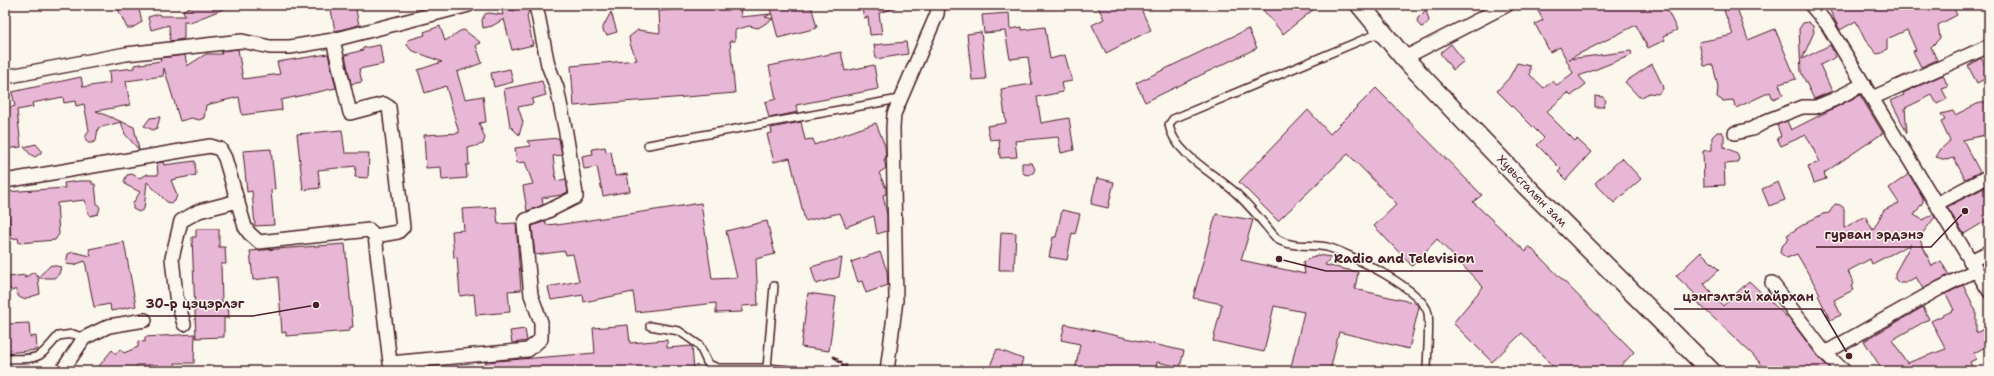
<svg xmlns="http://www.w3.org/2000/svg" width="1994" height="376" viewBox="0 0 1994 376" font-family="'Shantell Sans',sans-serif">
	<rect width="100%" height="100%" fill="#fbf7ec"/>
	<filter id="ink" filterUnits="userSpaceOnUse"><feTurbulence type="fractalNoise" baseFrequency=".025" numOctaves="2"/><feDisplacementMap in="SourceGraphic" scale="8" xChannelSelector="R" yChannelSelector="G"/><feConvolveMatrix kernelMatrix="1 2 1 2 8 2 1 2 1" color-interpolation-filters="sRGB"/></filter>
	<g filter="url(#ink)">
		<path fill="#e9b7d6" stroke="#4a1f2b" d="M116,5H138L142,22L132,28H127Z
			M196,5L231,6L188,23L187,21H184V39L170,41L169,25L151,30L148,17L159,14L160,16H185L183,10Z
			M330,5H355L359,25L335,31Z
			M724,5H740L741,17L771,14L765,17L773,19L769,5H811L817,28L778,38L773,19L758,28L749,26L735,30V41H730L735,93L574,106L571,66L637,60L630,44L629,37L638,30L660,33L659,11L717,7V6Z
			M861,5H896V8L879,13L882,34L870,35L868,17L864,18Z
			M1097,5H1139L1151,30L1106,53L1092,25L1104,19Z
			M1259,5H1319L1283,34Z
			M1549,5H1665L1677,30L1663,36L1665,40L1648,48L1636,25L1569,59L1631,51L1632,55L1579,76L1586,84L1571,96L1568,93L1546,112L1575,141L1577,139L1591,152L1566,180L1558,172L1561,169L1537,145L1544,138L1497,91L1509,78L1517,63L1530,66V75L1544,88L1552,81L1557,85L1573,73L1560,47L1550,52L1535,24L1543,20L1538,11Z
			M1722,5H1736L1748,40L1775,29L1796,79L1779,84L1783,95L1773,99L1770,92L1736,108L1733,100L1723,101L1717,97L1718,87L1713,65L1704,66L1699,42L1733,35Z
			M1827,5H1952L1957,15L1938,25L1940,38L1931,47L1937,60L1921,67L1913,51L1916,50L1907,30L1887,39V49L1882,53L1877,54L1865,40L1856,21L1840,30Z
			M524,6L529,10L527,17L533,45L512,50L504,19L492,26L483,28L482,20L485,14L489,13L503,15L501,8L514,11L518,7Z
			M1426,10L1429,21L1426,25L1421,27L1417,22L1418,18Z
			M611,12L617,32L607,35L603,31V27Z
			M1009,13L1010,29L1022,27V30L1045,27L1050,59L1065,55L1072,81L1061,83L1063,92L1037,97L1041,123L1069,118L1074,150L1061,153L1058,137L1015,141L1017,157L1000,158L999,139L990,140L987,126L1006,123L1001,89L1032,84L1028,57L1010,59L1005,31L984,33L982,15Z
			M1808,22L1813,26L1814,32L1802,59L1830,45L1836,57L1820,65L1832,91L1814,99L1801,72L1799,29L1803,23Z
			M440,26L445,41L460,31L464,30L481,43L476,45L482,63L457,72L465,99L483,96L486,122L479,123L485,138L483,144L468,148L469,165H466L467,178L442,180L441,167L426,168L424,135L459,133L446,86L425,93L418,70L442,62L411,50L407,45L408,40L425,35L424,32Z
			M1248,29L1257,48L1145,102L1136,83Z
			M981,32L986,79L972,80L967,34Z
			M906,42L908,54L876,59L874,45Z
			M1451,44L1464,61L1453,70L1440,53Z
			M380,45L383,64L359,69L362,82L351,84L345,55L363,50V48Z
			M238,49L243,79L280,74L277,62L328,54L336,88L281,100L282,110L242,115L239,97L206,105L204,118L199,120L192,118L180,121L164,68L163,76L126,81L130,105L96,111L134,127L139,150L125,134L121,122L98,128L96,141L92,143H88L85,138L89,130L84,104L76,106L75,101L64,103L63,97L32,103L33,107L17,110L21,147L5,149V109L15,106L12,92L81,77L83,87L110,83L109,71L134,68V65L161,61L160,58L185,55L187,66L206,54H222L221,51Z
			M841,52L845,71L874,65L878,89L796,105L798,112L769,118L765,102L776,99L769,66Z
			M1981,58L1989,73V77L1977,83L1968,66Z
			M1652,64L1662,84L1663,89L1658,94L1649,93L1642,97H1639L1625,82Z
			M510,69L513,82L494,87L491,73Z
			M1943,75L1948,87L1942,89L1947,99L1937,104L1932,95L1905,108L1907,133L1891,101L1904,95L1903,93Z
			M542,81L546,95L532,99L533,104L518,107L523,122L519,135L510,126L504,89Z
			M1376,88L1482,195L1473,202L1526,252L1529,246L1634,352L1616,371H1557L1522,333L1492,362L1453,323L1483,287L1437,239L1412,266L1374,226L1397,204L1348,154L1278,221L1239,182L1308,110L1330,134Z
			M1860,95L1883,133L1824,173L1826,179L1814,183L1808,166L1820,162L1806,135L1781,146L1777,138L1781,136L1777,125L1787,121L1791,130Z
			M1595,96L1603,97L1606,101L1603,107H1595Z
			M1989,101V134L1963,140L1980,172L1965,179L1954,158L1946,160L1936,157L1941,149L1950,141L1941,122L1945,120L1941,114L1953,111L1955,115L1977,104Z
			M160,117L157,128L153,130L144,126L150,118Z
			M801,122L805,140L813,139L814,145L876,123L885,146L886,158L884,159L886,168L879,173L886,188V194L883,195L887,215V231L877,234L874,216L846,227L840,213L805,221L790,158L774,162L767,134L772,133L771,128Z
			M342,130L345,153H369L368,178L355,177L356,166L318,170L320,188L303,190L297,134Z
			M1717,132H1722L1724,135V147L1737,153L1739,159L1737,163L1724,164L1725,185L1704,186L1703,151L1712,150V137Z
			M559,138L562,155L553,156L556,181L566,179L568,192L561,195L542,198L543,205L527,211L523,186L533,184L525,162L517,163L515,148L531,146L527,141Z
			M36,144L41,150V153L35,157L30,154L24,147Z
			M605,147L606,152L611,151L615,176L627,174L630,191L603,196L597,167L584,169L582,156L593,154L592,149Z
			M271,149L275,189L271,190L274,225L255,226L252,191L247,192L243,151Z
			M1622,158L1641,179L1614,203L1595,183Z
			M195,161L196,175L171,180L177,195L175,201L171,203L167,202L147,182L144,209L139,212L133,209V203L140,192L126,185L124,181L127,175L132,174L139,178L148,174L147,175H158L157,163L163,162L164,165Z
			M1022,163H1031L1033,165L1035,169L1033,173L1028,175L1024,174L1022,170Z
			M1909,174L1923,199V202L1914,215L1923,220L1933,214L1935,217L1919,238L1932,266L1941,261L1949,275L1923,289L1916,277L1906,283H1899L1895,279V273L1911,244L1872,264L1870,259L1848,271L1854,284L1851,286L1853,290L1834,300L1841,315L1830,320L1818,295L1820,294L1797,254L1787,258L1780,253L1781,247L1789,239L1787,235L1809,221L1823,214L1829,213L1835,204L1840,205L1844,208V228L1865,216L1873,230L1884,210L1899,203L1889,188Z
			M1097,178L1114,182L1108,208L1091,204Z
			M79,181H92V184H95L97,203L100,208L98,214L90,216L88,213L85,200L57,203L59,234L55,240L19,243L18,238L11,239L8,205H5V192L65,188L64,183Z
			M1778,182L1785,200L1769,206L1762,189Z
			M1988,186L1989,219L1964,234L1947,207Z
			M701,203L712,279L737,278L726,231L767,221L775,254L756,259L758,305L742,306V312L716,313V303L636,312L633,292L584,302L583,295L551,300L548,287L579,281L573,254L566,255L565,251L535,255L532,226L546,221V225L557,224V225Z
			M496,207L498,224L516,223L521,290L508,291L510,312L476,315L474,294L460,296L457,257L454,258L452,231L464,230L462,209Z
			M1062,210L1080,214L1075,234L1072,233L1067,260L1049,257L1053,237H1056Z
			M1216,214L1253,220L1241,260L1305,274L1303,262L1317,255L1331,257L1325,265L1358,272L1355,289L1415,303L1419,307L1409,349L1339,332L1330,371H1290L1304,312L1274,306L1264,352L1213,341L1222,304L1193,298Z
			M196,229H219V247H225L226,264H221L222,302H228L229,318H224V337L196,338L192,237H196Z
			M1001,232L1016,233L1014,270H999Z
			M124,242L136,306L111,311L110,304L94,307L85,261L74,265L66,264L68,254L73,252L91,256L89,249Z
			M345,244L353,327H350V331L286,336V332L282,333L278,277L253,280L250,251Z
			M880,252L887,271L888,285L866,293L862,281L858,282L851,262Z
			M1701,252L1719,270L1704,284L1723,306L1749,281L1791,321L1819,358L1832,371H1767L1752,354L1702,307L1692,296L1695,294L1676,276Z
			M842,258L839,277L816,284L811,267Z
			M51,265L61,267L59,274L54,278H38L40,294L23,299L19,297L15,289L13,291L6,286L5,282L8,277L26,275L24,278L34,272L38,277Z
			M1963,285L1976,311V333L1989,326V345L1974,353L1976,359L1970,362L1974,371H1883L1864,341L1923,307L1929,319L1892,340L1907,363L1946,349L1931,321L1954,310L1946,294Z
			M808,293L836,297L829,351L801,347Z
			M29,323L30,337L36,336L37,350L5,353L7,324Z
			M1065,324L1184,351L1180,367L1157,362L1156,371H1075L1080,344L1061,340Z
			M628,325L630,343L667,340V348L692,346L694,371H486L485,362L595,353L593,328Z
			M525,329L527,341L512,343L510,331Z
			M195,334L194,363H175V369H158V365H137L132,371H95L112,350L116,354L120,349L124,353L138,347V341L145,342V337Z
			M997,349L1023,359L1019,371H988Z"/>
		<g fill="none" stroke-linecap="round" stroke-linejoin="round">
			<defs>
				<path id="service" d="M1381,32L1173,119L1169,125C1174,154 1217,175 1237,194C1252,208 1264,224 1277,239C1291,248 1310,244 1327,247C1349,253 1423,290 1428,313C1430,326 1427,356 1427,371
					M648,145L899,99
					M650,326L679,331L699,345L708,364L718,368H767L801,371
					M5,359C38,358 37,362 58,336L73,334L84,338
					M767,368L774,286"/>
				<path id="minor" d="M1811,5L1827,24L1989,291
					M333,40L350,113L384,104L389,107L403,227L398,232L375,236
					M1404,58L1507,5
					M5,77L126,54L242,41L270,47H290L333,40L469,5
					M1872,98L1989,46
					M1735,133L1752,129L1766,121L1802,107H1816L1833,100L1864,84
					M5,181L210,146L220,149L225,158L245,227L249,233L259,242L369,230L375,236L391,371
					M1936,204L1989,176
					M1970,261L1989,252
					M1772,283L1825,353L1844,371
					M184,324L176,296L172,258L181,221L199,211L238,201
					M1825,353L1940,288L1976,270
					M390,363L528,350L541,339V322L531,295L524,225L526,220L546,212L576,197V194L566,133L557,88L548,65L536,5
					M62,371L84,338L109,326L145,320
					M887,371L896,300L893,128L894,114L937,14L938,5"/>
				<path id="secondary" d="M1360,5L1404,58L1526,186L1711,371"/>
			</defs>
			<use href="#service" stroke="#4a1f2b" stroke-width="10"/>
			<use href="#minor" stroke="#4a1f2b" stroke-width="16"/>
			<use href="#secondary" stroke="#4a1f2b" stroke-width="21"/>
			<path stroke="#4a1f2b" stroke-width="2.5" stroke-dasharray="3 3" stroke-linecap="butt" d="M848,371L833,356L853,371"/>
			<use href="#service" stroke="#fbf7ec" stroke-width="7"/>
			<use href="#minor" stroke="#fbf7ec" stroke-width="13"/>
			<use href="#secondary" stroke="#fbf7ec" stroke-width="18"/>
		</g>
	</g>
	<g text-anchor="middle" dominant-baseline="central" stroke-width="3" stroke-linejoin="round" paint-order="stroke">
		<g font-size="12" fill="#4a1f2b" stroke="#fbf7ec">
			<text transform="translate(1532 191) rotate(46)">Хувьсгалын зам</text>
		</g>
	</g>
	<path fill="none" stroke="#4a1f2b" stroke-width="1.5" d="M1965 211L1931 247H1816M1279 259L1326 271H1483M1849 356L1821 309H1674M316 305L253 316H138"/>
	<g fill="#4a1f2b" stroke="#fbf7ec" stroke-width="1.5">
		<circle cx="1965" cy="211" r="4"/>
		<circle cx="1279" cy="259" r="4"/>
		<circle cx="1849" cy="356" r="4"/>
		<circle cx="316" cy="305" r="4"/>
	</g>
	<g font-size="13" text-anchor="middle" font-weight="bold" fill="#4a1f2b" stroke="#fbf7ec" stroke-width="3" stroke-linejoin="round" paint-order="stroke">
		<text x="1874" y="239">гурван эрдэнэ</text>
		<text x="1404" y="263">Radio and Television</text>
		<text x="1748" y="301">цэнгэлтэй хайрхан</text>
		<text x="195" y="308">30-р цэцэрлэг</text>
	</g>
	<rect width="1994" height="376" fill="none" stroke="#fbf7ec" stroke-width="20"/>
	<rect x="10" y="10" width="1974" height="356" fill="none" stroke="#4a1f2b" stroke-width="1.5" filter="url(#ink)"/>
</svg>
